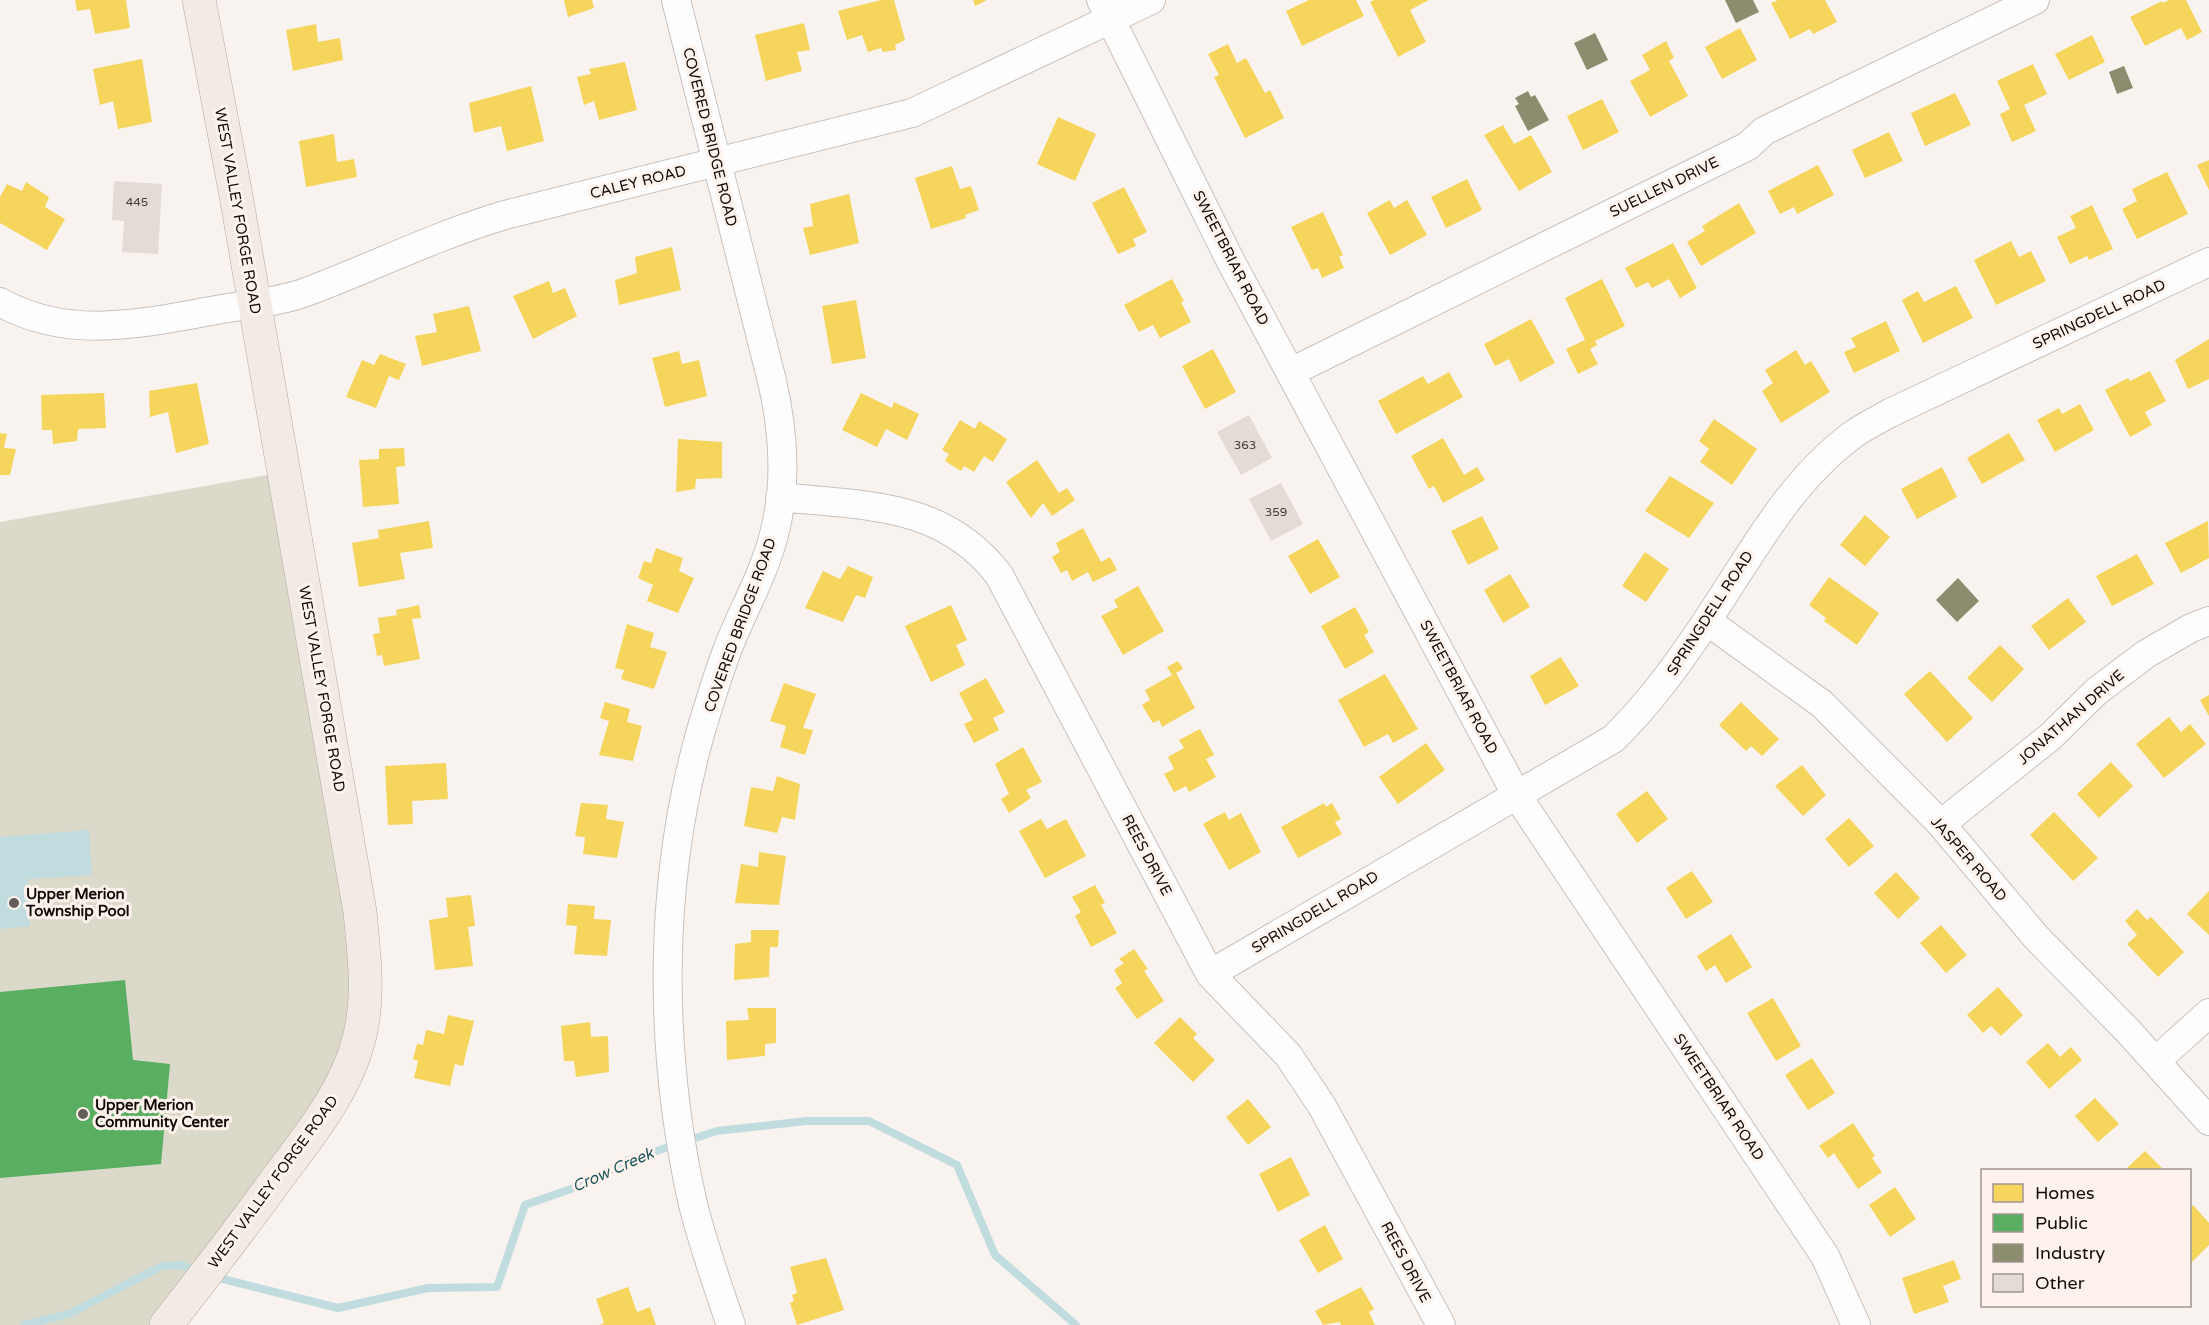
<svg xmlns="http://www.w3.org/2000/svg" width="2209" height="1325" viewBox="0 0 2209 1325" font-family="'Varela Round',sans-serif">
	<rect width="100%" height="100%" fill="#f9f3f0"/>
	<path fill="#dad9ca" d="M284,472L308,606L360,1037L166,1325H0V522Z"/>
	<path fill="#c0dcde" d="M89,830L92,875L28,879L30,926L0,929V837Z"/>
	<path fill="#f6d55c" d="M75,0H126L130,28L95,34L90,9L77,11Z
		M564,0H592L594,8L568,17Z
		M881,0H894L905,40L895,45L896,50L883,52L881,48L868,52L862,35L847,40L838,11Z
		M973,0H987L975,6Z
		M1309,0H1356L1364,16L1302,46L1286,11Z
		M1374,0H1429L1410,10L1426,42L1398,57L1370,2Z
		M1778,0H1825L1837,22L1813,34L1810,29L1790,39L1771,3Z
		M2169,0H2186L2202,32L2187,40L2181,28L2145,46L2130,17L2162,1L2163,3Z
		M804,23L810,50L797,52L802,71L766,81L755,35Z
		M316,24L318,42L340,38L343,60L293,71L286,30Z
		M1740,28L1757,60L1722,79L1705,47Z
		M2092,35L2105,62L2069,80L2055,54Z
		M1666,41L1674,58L1669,61L1688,96L1650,117L1630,81L1650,70L1642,55Z
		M1228,44L1237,63L1246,58L1265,93L1270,90L1284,118L1245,138L1214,77L1219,75L1208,54Z
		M142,59L152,122L118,129L113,101L100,105L93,69Z
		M625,62L637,110L599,120L594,101L584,105L577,77L591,74L589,69Z
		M2033,64L2047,94L2024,105L2036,131L2012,142L2000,114L2010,109L1997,81Z
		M531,86L544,141L507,151L501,126L474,133L469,103Z
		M1955,93L1971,125L1925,146L1911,113Z
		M1602,99L1619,132L1583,150L1567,116Z
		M1058,117L1096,134L1075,181L1037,164Z
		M1503,125L1514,144L1531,135L1552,172L1519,191L1484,135Z
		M1889,132L1903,161L1865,178L1852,150Z
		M334,134L337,162L354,159L357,177L306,187L299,141Z
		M2209,160V190L2197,165Z
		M1818,165L1834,195L1797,214L1794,207L1780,214L1768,191Z
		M952,166L960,189L971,186L979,210L965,215L966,218L931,229L915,178Z
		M2167,172L2188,214L2137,239L2122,209L2137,201L2132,189Z
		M1467,179L1482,210L1446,228L1431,197Z
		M26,182L49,197L45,207L65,219L47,250L0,223V197L7,184L22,191Z
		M1124,187L1147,232L1133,239L1136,246L1118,254L1092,203Z
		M849,194L859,243L810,255L803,228L813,226L810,204Z
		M1390,200L1394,208L1407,200L1427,235L1390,255L1367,213Z
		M1739,203L1756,233L1701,266L1687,242L1705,231L1702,226Z
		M2092,205L2113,249L2089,260L2087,256L2070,264L2057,237L2076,228L2070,216Z
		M1323,212L1343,255L1339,257L1344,268L1322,278L1318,268L1312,270L1291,227Z
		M2011,241L2019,257L2031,251L2046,281L1996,305L1974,260Z
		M1673,243L1697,288L1680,298L1669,279L1652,288L1648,282L1636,288L1625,268Z
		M672,247L681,290L619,305L615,280L637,273L635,257Z
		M1172,279L1184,301L1181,302L1191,322L1160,338L1153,325L1139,332L1124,305Z
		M1602,279L1625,326L1595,341L1597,345L1590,349L1598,364L1578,374L1566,349L1585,340L1565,298Z
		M549,281L553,293L565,288L577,316L533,339L513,296Z
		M1956,286L1973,318L1923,343L1902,300L1918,291L1924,302Z
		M856,300L866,358L832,364L822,306Z
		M469,306L481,351L422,366L415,336L437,332L433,314Z
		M1531,319L1555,363L1520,382L1509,359L1495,366L1484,344Z
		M1886,321L1900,351L1854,373L1844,352L1856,347L1851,338Z
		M2209,339V379L2188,389L2175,360Z
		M1213,349L1236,392L1205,409L1182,366Z
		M1796,350L1805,365L1811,361L1830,392L1781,423L1762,391L1773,383L1765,370Z
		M679,351L682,364L699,360L707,396L665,407L652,358Z
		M380,354L406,364L399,380L389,376L376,408L346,397L362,360L374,365Z
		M2150,371L2166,401L2145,412L2152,425L2130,437L2105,390L2128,378L2130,381Z
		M1449,372L1463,397L1396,434L1378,401L1423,376L1428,384Z
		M197,383L209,444L176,453L168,412L150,417L149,391Z
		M104,393L106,428L78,429L77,441L53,444L52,430H42L41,395Z
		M861,393L892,408L894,402L919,414L907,440L886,429L877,447L842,430Z
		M2080,404L2094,430L2055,452L2037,420L2059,408L2062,414Z
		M1714,419L1757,449L1732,485L1700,462L1709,449L1699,441Z
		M960,420L975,429L979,421L1007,439L993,462L984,456L974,472L964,466L961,471L945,461L949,454L942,450Z
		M0,433L7,434L4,448L16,449L10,475H0Z
		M2009,433L2025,460L1982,484L1967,458Z
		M1443,438L1464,475L1477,467L1485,480L1443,503L1434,486L1429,489L1411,456Z
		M678,439L722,442V478L696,479L695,489L676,492Z
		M404,448L405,466L396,467L399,504L363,507L359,460L379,459V449Z
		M1037,460L1059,493L1067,488L1075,500L1052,516L1043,503L1031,518L1006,482Z
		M1942,467L1957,497L1917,519L1901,489Z
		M1670,476L1714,503L1689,538L1645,511Z
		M1865,515L1890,537L1865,566L1840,545Z
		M1482,516L1499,549L1468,565L1451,531Z
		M429,521L433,548L400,553L405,579L359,587L352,543L379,538L378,530Z
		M2208,521L2209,558L2181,573L2165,543Z
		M1083,528L1101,562L1110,557L1117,570L1093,582L1088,572L1072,581L1067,570L1061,573L1052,557L1060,552L1056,543Z
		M1318,539L1340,577L1310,594L1288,556Z
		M656,548L683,558L679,571L694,578L678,613L647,601L653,585L638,578L644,561L651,563Z
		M1645,552L1669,569L1646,602L1622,586Z
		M2137,554L2154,584L2112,606L2096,576Z
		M848,566L873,577L865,598L856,595L843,622L805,608L823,571L840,579Z
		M1510,574L1530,607L1503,623L1484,590Z
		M1829,577L1879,613L1857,645L1824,621L1826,618L1809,605Z
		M1138,586L1164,631L1123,655L1101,616L1118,607L1114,600Z
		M2068,598L2086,622L2049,650L2031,626Z
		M419,605L421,618L412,619L420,659L384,666L382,655L377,656L373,634L380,633L378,618L397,615L396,610Z
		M951,605L967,640L956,645L965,665L931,682L905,626Z
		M1355,607L1369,632L1364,635L1374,652L1345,669L1321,626Z
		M627,624L654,633L650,647L667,652L654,689L621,679L624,670L615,668Z
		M2000,645L2024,669L1992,702L1967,678Z
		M1561,657L1579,686L1545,705L1530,676Z
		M1178,661L1183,669L1176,673L1195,708L1162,727L1159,720L1153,723L1142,705L1150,700L1145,690L1172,675L1167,667Z
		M1930,671L1973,718L1947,742L1904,694Z
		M1385,674L1418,729L1393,743L1388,734L1364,747L1338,700Z
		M986,678L1005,712L993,718L999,730L974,743L964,724L973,720L959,693Z
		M784,683L816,694L803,728L813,730L805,755L780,747L786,726L770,721Z
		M2209,695V716L2200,700Z
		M605,702L630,709L627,722L642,726L633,761L599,755L609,721L600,718Z
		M1741,702L1779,739L1762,756L1751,746L1746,751L1719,725Z
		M2169,717L2181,732L2190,724L2206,744L2164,778L2136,744Z
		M1200,729L1214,755L1206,759L1216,777L1189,792L1186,786L1174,792L1164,774L1174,769L1168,757L1184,748L1179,740Z
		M1426,743L1445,770L1398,804L1379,777Z
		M1023,747L1042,782L1026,790L1031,798L1009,813L1001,799L1009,794L995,764Z
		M2111,762L2133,786L2099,818L2077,794Z
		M446,763L448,799L412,801L413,824L388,825L385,766Z
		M1802,765L1826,795L1803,816L1775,786Z
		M777,776L800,784L795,820L782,817L777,833L744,826L751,787L773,791Z
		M1647,791L1668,819L1637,843L1616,814Z
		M581,803L608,805L606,819L624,822L617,858L583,854L585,837L575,836Z
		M1324,803L1326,807L1332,803L1341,819L1335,822L1342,834L1298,858L1281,827Z
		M1225,812L1229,820L1241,813L1261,852L1229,870L1203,824Z
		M2054,812L2098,858L2073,881L2030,835Z
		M1849,818L1874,846L1849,867L1825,839Z
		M1041,819L1047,829L1066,819L1086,856L1045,878L1019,831Z
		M759,852L786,856L779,905L735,903L741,864L758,867Z
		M1692,871L1713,902L1686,919L1666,888Z
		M1896,872L1920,898L1898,919L1874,893Z
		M1095,885L1105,903L1101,905L1117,933L1091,947L1075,916L1081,912L1072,897Z
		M2209,891V935L2187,914Z
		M471,895L475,926L468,927L473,966L435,970L429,920L448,917L446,898Z
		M568,904L595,906L594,919L611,920L607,956L574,954L577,926L566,925Z
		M2137,909L2147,920L2151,917L2184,952L2158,977L2127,944L2137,935L2125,921Z
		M1941,925L1967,955L1946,973L1920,943Z
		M751,930H779L778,947H770L769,977L734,980L735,944L751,942Z
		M1731,934L1752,967L1726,983L1715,965L1706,971L1697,956Z
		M1134,949L1148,969L1144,971L1164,1001L1137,1019L1115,988L1122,983L1114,970L1124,963L1119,959Z
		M1998,987L2023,1015L2001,1036L1991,1026L1983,1033L1967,1015Z
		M1773,998L1801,1046L1776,1061L1747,1013Z
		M747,1008H776V1043L765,1044V1056L727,1060L726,1021L749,1020Z
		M448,1015L474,1021L463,1066L455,1064L450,1086L414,1078L418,1061L413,1059L417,1044L423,1045L426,1030L444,1034Z
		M1180,1017L1197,1034L1193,1038L1215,1060L1193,1082L1154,1043Z
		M590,1022L591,1037L608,1036L609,1072L576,1077L574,1061H564L561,1026Z
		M2048,1043L2060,1057L2071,1047L2082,1060L2049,1089L2026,1062Z
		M1812,1058L1835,1093L1808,1110L1785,1075Z
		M2095,1098L2119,1124L2098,1142L2075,1116Z
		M1248,1099L1271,1127L1248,1145L1226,1117Z
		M1853,1123L1875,1156L1872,1158L1882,1172L1858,1189L1834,1153L1828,1158L1819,1146Z
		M2145,1151L2164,1170H2125Z
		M1291,1157L1310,1195L1278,1212L1259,1174Z
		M1895,1187L1916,1219L1890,1237L1869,1205Z
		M2193,1205L2209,1223V1245L2190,1264V1209Z
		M1325,1225L1343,1259L1318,1273L1299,1240Z
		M826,1258L844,1310L797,1325L790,1303L794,1301L792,1295L797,1293L790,1267Z
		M1954,1260L1961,1279L1943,1286L1949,1302L1914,1314L1902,1278Z
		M628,1287L637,1312L650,1307L656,1325H599L604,1323L596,1299Z
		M1361,1287L1374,1309L1369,1312L1375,1325H1341L1340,1322L1323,1325L1315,1311Z"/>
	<path fill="#5aae61" d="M125,980L133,1060L170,1064L161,1164L0,1178V992Z"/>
	<path fill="#8c8c6e" d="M1725,0H1753L1759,12L1736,23Z
		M1595,33L1608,60L1587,70L1574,43Z
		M2124,66L2133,88L2117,94L2109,72Z
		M1528,91L1531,97L1535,95L1549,120L1528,131L1515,106L1519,104L1515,98Z
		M1958,578L1979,601L1957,622L1936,600Z"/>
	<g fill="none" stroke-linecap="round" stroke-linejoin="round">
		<path stroke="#c0dcde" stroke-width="8" d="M686,1141L717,1131L806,1121H869L957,1165L995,1255L1076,1325
			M215,1277L338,1308L428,1288L497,1287L525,1205L588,1183L628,1160L675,1145
			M24,1325L69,1314L162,1266L180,1265L198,1271"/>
	</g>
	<path fill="#e4dad6" d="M114,181L162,184L158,254L122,252L124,221L112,220Z
		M1249,415L1272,458L1241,475L1217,432Z
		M1281,483L1303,524L1271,541L1249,499Z"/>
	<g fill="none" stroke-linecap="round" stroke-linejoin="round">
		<defs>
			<path id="minor" d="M676,0L772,381C783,429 787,478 776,526C767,569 744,607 728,648C718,674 710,701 702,727C658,879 658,1046 692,1200C702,1242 717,1284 731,1325
				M1101,0L1230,260L1516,794L1825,1256L1856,1325
				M0,302C71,342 147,322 222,309C249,304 280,302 306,292C373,267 437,235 505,215L912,113L1151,0
				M1291,372L1748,146L1764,131L2035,0
				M780,497C865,506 943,502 999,575L1210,974L1288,1055L1322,1106L1441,1325
				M1707,621L1822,704L1941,824L2036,937L2128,1031L2209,1121
				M1941,824L2050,737L2097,691L2146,654L2191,628L2209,621
				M1210,974L1613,739C1649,704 1678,664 1706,622C1750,557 1787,484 1851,436C1863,427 1878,420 1890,413L2209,262
				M2156,1061L2209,1013"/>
			<path id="major" d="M166,1325C203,1278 239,1231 274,1183C307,1138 345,1094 359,1039C370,998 364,953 360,912L235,190L199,0"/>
		</defs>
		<use href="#minor" stroke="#c8c2be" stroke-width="30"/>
		<use href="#major" stroke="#b9a89f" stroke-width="34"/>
		<use href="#minor" stroke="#fefdfd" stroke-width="28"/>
		<use href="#major" stroke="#f2eae4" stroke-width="33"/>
	</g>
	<g fill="#635d5a" stroke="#fdf2ec" stroke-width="2">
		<circle cx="14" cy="903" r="6"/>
		<circle cx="83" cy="1114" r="6"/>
	</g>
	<g text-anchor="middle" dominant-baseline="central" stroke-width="6" stroke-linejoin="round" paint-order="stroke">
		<g font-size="12" fill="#46403c">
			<text x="137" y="202">445</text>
			<text x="1245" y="445">363</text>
			<text x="1276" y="512">359</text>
		</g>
		<g font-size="15" fill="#120c09" stroke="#fdf2ec">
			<text transform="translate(710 137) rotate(76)">COVERED BRIDGE ROAD</text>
			<text transform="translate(638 182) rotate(-14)">CALEY ROAD</text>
			<text transform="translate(1664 187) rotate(-26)">SUELLEN DRIVE</text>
			<text transform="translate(238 211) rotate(80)">WEST VALLEY FORGE ROAD</text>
			<text transform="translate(1231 258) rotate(63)">SWEETBRIAR ROAD</text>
			<text transform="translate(2099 314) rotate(-25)">SPRINGDELL ROAD</text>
			<text transform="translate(1710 613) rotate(-57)">SPRINGDELL ROAD</text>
			<text transform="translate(740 625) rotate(-70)">COVERED BRIDGE ROAD</text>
			<text transform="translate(1459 687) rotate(62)">SWEETBRIAR ROAD</text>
			<text transform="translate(322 689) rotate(80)">WEST VALLEY FORGE ROAD</text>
			<text transform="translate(2071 717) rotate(-41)">JONATHAN DRIVE</text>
			<text transform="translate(1147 855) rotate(62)">REES DRIVE</text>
			<text transform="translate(1969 859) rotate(49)">JASPER ROAD</text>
			<text transform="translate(1315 912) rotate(-31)">SPRINGDELL ROAD</text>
			<text transform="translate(1719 1097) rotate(56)">SWEETBRIAR ROAD</text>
			<text transform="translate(273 1182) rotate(-54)">WEST VALLEY FORGE ROAD</text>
			<text transform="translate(1406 1262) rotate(62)">REES DRIVE</text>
		</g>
		<g font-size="15" font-weight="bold" fill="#120c09" stroke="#fdf2ec" text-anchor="start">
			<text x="26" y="894">Upper Merion<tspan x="26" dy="17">Township Pool</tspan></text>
			<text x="95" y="1105">Upper Merion<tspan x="95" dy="17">Community Center</tspan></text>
		</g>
		<g font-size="16" font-style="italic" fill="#1f595e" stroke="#fdf2ec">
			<text transform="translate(613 1170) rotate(-24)">Crow Creek</text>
		</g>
	</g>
	<rect x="1981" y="1169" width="210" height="138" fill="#fdf2ec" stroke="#9f9691" stroke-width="1.5"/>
	<rect x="1993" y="1184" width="30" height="18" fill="#f6d55c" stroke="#9f9691" stroke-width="1.5"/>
	<text x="2035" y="1199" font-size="18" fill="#120c09">Homes</text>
	<rect x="1993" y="1214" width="30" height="18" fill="#5aae61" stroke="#9f9691" stroke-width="1.5"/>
	<text x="2035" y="1229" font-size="18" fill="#120c09">Public</text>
	<rect x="1993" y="1244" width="30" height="18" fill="#8c8c6e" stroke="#9f9691" stroke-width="1.5"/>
	<text x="2035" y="1259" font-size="18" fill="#120c09">Industry</text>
	<rect x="1993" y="1274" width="30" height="18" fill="#e4dad6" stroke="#9f9691" stroke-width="1.5"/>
	<text x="2035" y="1289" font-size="18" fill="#120c09">Other</text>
</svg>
